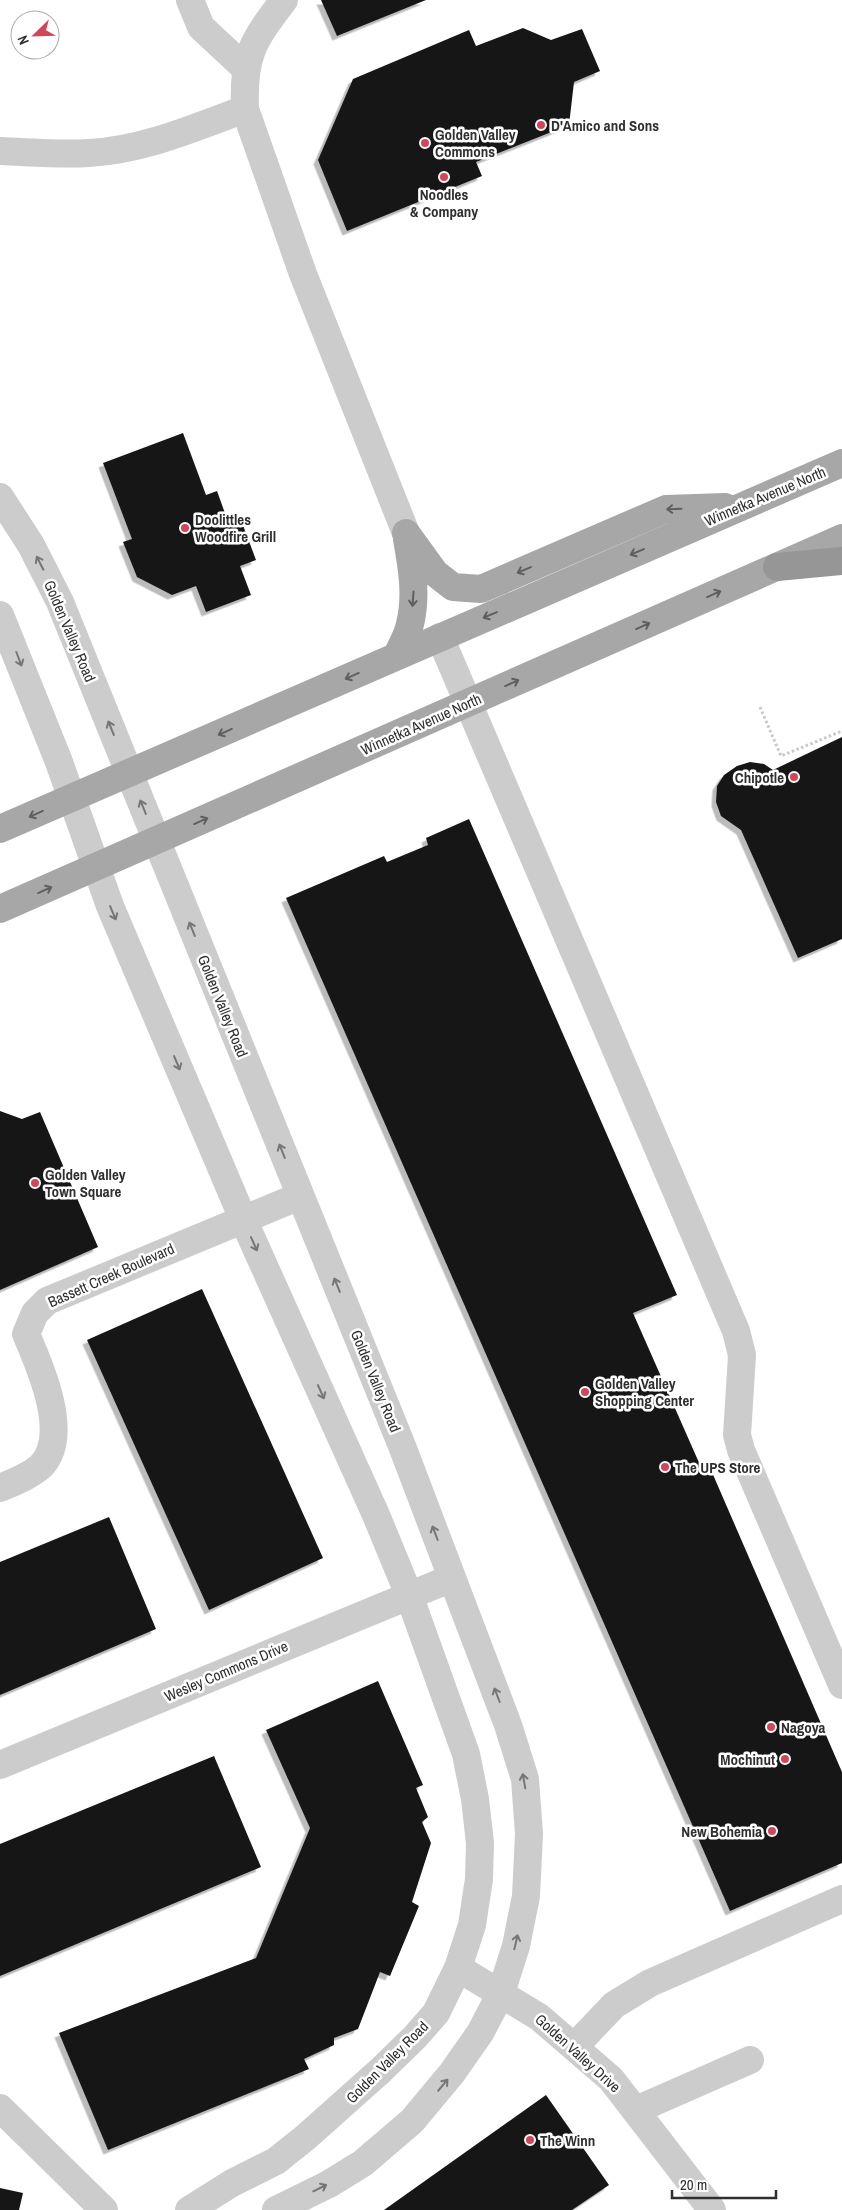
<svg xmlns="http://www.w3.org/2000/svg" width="842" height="2210" viewBox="0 0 842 2210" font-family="'Archivo Narrow',sans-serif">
	<defs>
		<filter id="shadow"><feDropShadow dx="-4.5" dy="4.5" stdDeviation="0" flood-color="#0004"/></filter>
	</defs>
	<rect width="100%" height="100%" fill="#fff"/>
	<path fill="#161616" filter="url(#shadow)" d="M321,0H426L337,36Z
		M523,28L551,40L582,29L600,71L574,82L569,125L476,162L482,176L347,231L318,160L353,79L469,30L476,46Z
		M183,433L206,495L217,491L226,516L238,512L256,560L240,566L251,595L206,612L196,586L172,595L137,577L123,542L132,539L103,463Z
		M842,737V939L798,958L741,830L721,816L716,802L717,786L724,775L737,766L750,762L764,764L773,770Z
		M469,819L677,1295L633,1313L704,1474L711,1470L842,1772V1863L730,1911L286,898L384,856L387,862L428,845L426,838Z
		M0,1111L22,1119L40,1112L98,1247L0,1290Z
		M202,1289L323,1558L209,1610L87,1340Z
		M109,1517L156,1629L0,1695V1562Z
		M378,1681L423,1785L416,1788L428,1817L422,1822L431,1843L412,1902L419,1906L390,1976L380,1972L358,2029L334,2038V2045L304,2059L309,2069L108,2150L59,2033L256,1958L310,1828L266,1730Z
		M214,1756L261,1867L0,1976V1844Z
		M546,2095L609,2185L572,2210H384Z
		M0,2188L23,2193L19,2210H0Z"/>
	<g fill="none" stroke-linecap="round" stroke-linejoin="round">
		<path stroke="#c9c9c9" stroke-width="3" stroke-dasharray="2.5 2.5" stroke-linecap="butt" d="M760,707L781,756L842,731"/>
		<path stroke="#ccc" stroke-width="28" d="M190,0L201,27L246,69
			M284,0C252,42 243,55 245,109L303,274L406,533
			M0,151C29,152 60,155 89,153C143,150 194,128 245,109
			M0,497L31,545L60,602L402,1446L508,1725L525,1779L529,1834L526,1896L516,1946L501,1993L480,2033L452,2073L412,2121L363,2163L329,2184L276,2210
			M0,615L59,762L110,906L243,1219L376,1515L409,1595L466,1754L475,1799L480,1843L479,1879L472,1925L458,1968L436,2013L415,2037L380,2071L306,2137L276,2161L232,2183L189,2210
			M440,637L736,1331L742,1355L737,1435L741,1450L842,1685
			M0,1488C14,1482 30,1476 41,1466C71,1436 40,1366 26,1334L35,1313L47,1301L300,1196
			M0,1765L452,1578
			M458,1968L539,2017L611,2079L712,2210
			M574,2047L614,2005L650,1983L842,1899
			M0,2108L104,2210
			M636,2110L750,2060"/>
		<path stroke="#a7a7a7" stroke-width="28" d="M406,533L435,573L453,587L481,589L666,509L725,507
			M397,656C401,646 408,635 410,624C417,596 412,567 407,539
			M0,829L842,463
			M0,909L842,538"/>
		<path stroke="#969696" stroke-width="28" d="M777,567L842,561"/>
	</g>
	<defs><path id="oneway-shaft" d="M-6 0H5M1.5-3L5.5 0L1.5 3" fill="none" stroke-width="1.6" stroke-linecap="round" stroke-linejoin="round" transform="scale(1.25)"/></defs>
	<g stroke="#5f5f5f">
		<use href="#oneway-shaft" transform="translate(674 509) rotate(178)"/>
		<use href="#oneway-shaft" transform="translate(637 552) rotate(157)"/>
		<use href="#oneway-shaft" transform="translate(524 570) rotate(157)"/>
		<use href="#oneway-shaft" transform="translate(714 594) rotate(-24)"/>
		<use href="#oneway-shaft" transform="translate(413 599) rotate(94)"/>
		<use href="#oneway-shaft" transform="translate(490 615) rotate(157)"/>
		<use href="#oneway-shaft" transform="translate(643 626) rotate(-24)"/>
		<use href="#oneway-shaft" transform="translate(352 676) rotate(156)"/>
		<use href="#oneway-shaft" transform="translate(512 683) rotate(-24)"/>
		<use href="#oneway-shaft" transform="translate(225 732) rotate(156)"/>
		<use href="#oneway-shaft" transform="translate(36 814) rotate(156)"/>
		<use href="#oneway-shaft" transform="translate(201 821) rotate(-24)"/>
		<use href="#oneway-shaft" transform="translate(45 890) rotate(-24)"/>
	</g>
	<g stroke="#767676">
		<use href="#oneway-shaft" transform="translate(40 563) rotate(-117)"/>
		<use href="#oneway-shaft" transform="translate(19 659) rotate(69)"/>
		<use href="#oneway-shaft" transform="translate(111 728) rotate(-112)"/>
		<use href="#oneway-shaft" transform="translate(143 807) rotate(-112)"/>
		<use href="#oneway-shaft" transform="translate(113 913) rotate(67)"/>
		<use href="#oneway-shaft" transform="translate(192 929) rotate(-112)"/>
		<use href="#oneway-shaft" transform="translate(177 1063) rotate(67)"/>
		<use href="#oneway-shaft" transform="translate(282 1151) rotate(-112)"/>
		<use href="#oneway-shaft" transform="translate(254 1244) rotate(66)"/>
		<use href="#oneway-shaft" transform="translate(337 1285) rotate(-112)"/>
		<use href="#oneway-shaft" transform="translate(321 1392) rotate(66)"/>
		<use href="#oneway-shaft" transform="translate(435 1533) rotate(-111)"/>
		<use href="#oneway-shaft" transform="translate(497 1695) rotate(-111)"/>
		<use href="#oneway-shaft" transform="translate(524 1781) rotate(-100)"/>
		<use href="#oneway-shaft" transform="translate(516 1942) rotate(-77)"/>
		<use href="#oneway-shaft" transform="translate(443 2085) rotate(-50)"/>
		<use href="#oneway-shaft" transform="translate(320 2188) rotate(-26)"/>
	</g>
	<g fill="#d2465a" stroke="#fff" stroke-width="2">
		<circle cx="541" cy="125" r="5"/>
		<circle cx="425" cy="143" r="5"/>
		<circle cx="444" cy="177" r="5"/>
		<circle cx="185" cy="528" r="5"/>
		<circle cx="794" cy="777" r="5"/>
		<circle cx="35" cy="1183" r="5"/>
		<circle cx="585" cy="1392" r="5"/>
		<circle cx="665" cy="1467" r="5"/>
		<circle cx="771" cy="1727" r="5"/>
		<circle cx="785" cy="1759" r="5"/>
		<circle cx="772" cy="1831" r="5"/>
		<circle cx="530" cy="2140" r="5"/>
	</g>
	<g text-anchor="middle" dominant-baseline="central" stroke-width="5" stroke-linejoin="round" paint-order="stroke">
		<g font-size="15" font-weight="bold" fill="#2f2f2f" stroke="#fff" text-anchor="start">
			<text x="551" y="125">D'Amico and Sons</text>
			<text x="435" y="134">Golden Valley<tspan x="435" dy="17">Commons</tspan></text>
			<text x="444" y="194" text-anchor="middle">Noodles<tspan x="444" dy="17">&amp; Company</tspan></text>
			<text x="195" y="519">Doolittles<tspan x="195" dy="17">Woodfire Grill</tspan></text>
			<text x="784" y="777" text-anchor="end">Chipotle</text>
			<text x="45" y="1174">Golden Valley<tspan x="45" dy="17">Town Square</tspan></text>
			<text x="595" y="1383">Golden Valley<tspan x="595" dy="17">Shopping Center</tspan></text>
			<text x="675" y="1467">The UPS Store</text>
			<text x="781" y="1727">Nagoya</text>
			<text x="775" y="1759" text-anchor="end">Mochinut</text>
			<text x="762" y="1831" text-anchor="end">New Bohemia</text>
			<text x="540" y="2140">The Winn</text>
		</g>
		<g font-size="15" fill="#2f2f2f" stroke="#fff">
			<text transform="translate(765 496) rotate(-23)">Winnetka Avenue North</text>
			<text transform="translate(70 631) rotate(67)">Golden Valley Road</text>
			<text transform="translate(421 724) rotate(-24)">Winnetka Avenue North</text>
			<text transform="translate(223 1006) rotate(68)">Golden Valley Road</text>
			<text transform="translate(111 1275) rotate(-24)">Bassett Creek Boulevard</text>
			<text transform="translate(376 1381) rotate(68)">Golden Valley Road</text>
			<text transform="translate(226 1671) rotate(-23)">Wesley Commons Drive</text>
			<text transform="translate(578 2053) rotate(42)">Golden Valley Drive</text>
			<text transform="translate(387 2062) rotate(-45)">Golden Valley Road</text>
		</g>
	</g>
	<g transform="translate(35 35) rotate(247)"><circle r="24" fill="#ffffff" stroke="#acacac"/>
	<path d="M0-4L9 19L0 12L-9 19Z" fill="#d2465a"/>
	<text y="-8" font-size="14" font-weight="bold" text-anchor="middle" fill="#2f2f2f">N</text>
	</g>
	<path d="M672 2190v8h104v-8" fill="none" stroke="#2f2f2f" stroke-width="2.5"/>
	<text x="680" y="2190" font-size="15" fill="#2f2f2f" stroke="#ffffff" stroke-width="4" paint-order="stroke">20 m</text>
</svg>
